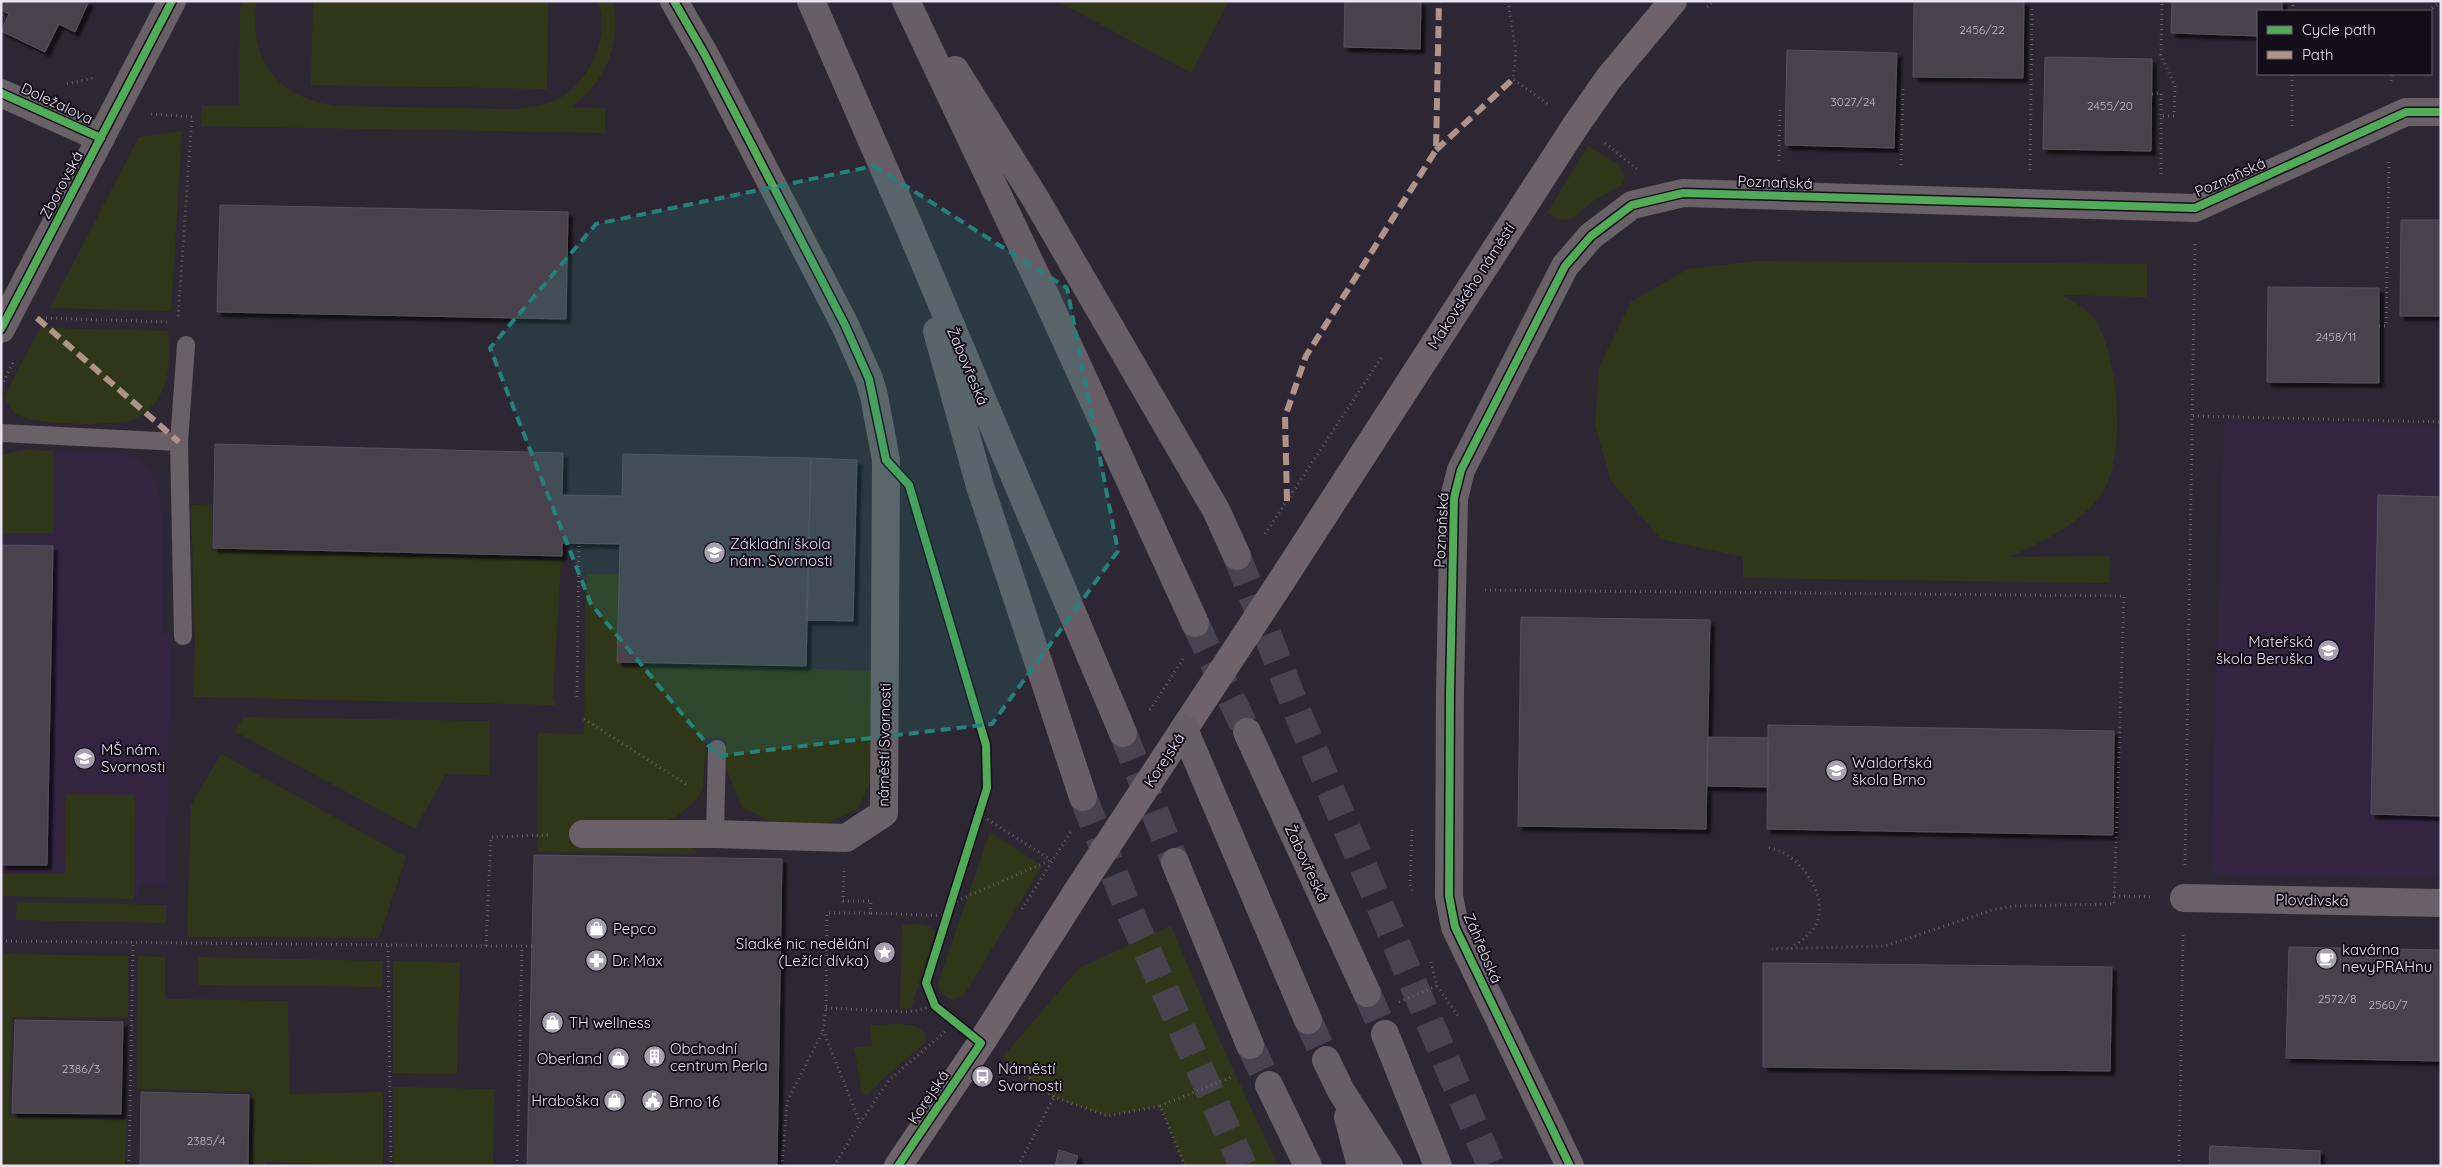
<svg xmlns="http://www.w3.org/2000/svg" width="2442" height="1167" viewBox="0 0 2442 1167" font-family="Quicksand,sans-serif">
	<defs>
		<filter id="shadow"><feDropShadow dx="4.5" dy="4.5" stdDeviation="1" flood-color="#0009"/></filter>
	</defs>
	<rect width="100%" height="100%" fill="#2d2734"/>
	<path fill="#332540" d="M2224,422L2441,426V878L2211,874Z
		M23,450L71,453H118L138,459L146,465L157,483L162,512L163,634H171L166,883H139L138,899L1,896V455Z"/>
	<path fill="#303718" d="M243,1H257C247,60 278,98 336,106L517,109C531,107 545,106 558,99C591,81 610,37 598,1H612C622,43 606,81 572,107L605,108V133L201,126L202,105L239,106L240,9Z
		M313,1H548L547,89L311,85Z
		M1057,1H1229L1191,73Z
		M182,131L171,311L50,308L139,137Z
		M1588,146L1619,165L1625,177L1622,185L1593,201L1573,218L1560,220L1547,213Z
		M1755,261L2147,264V297L2062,295C2072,302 2085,307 2093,317C2119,352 2128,460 2100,496C2077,526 2043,541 2010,557L2110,556L2109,583L1743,578V557L1661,539L1611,481L1595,425L1599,367L1631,302L1688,269Z
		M40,328L168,331C169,353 171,375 160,395C155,405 142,416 132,420C115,426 37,425 21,416C12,412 9,406 4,397Z
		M23,450L53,451V533H1V455Z
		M212,504V549L561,560L553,698L556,705L194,697L195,639L191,505Z
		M586,574H619L617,662L879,671L876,768L858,809L814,829L784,828L742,807L726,768V738H706L703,788L696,800L676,817L644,826L573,824V845L688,847L695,849L697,854L537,852L538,733L584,734Z
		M244,717L490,721L489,775L446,774L415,829L234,731Z
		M221,754L406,857L379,938L187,937L191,805Z
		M66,794L135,795L134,899L1,896V873L65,874Z
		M990,832L1042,866L964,995L952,1000L940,992L938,983Z
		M17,902L166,905V923L16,920Z
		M902,925C913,925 930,921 935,933L911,1008L900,1009Z
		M1171,926L1220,1041L1278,1166H1185L1160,1106L1108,1116L1054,1097L1002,1058L1079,968Z
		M1,954L128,956V1018L12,1017L9,1116L126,1120L125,1166H1Z
		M138,956L165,957V999L288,1001L289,1094L383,1092V1166L266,1162L265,1166H252L253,1092L137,1089Z
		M198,957L382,961V987L198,985Z
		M393,961L460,963L457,1074L393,1073Z
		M870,1025C887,1025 916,1019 926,1035L924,1044L885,1077L867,1096L862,1093L854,1047L872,1046Z
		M393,1087L494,1089L493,1166H394Z"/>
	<path fill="#48434e" stroke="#57515c" filter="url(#shadow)" d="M1,1H89L75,32L59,24L45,52L1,31L9,14L1,10Z
		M1345,1H1421L1420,49L1344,47Z
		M1914,1H2024L2023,78L1913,77Z
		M2172,1H2282V11H2258V36L2171,33Z
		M1787,50L1897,53L1894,148L1785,145Z
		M2045,57L2152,59L2151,151L2043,149Z
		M220,205L568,212L566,319L217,312Z
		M2401,220H2441V316H2400Z
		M2268,287L2379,288V383L2267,382Z
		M215,444L563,453L562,495L622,496L623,454L811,458L806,666L617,662L620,544L562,543V556L213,548Z
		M811,458L857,460L853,621L806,620Z
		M2378,495L2441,497V816L2371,814Z
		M1,545L53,546L47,865H1Z
		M1521,617L1710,620L1706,829L1518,826Z
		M1768,725L2114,731L2113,835L1767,829Z
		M1708,737L1769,738L1768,787L1707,786Z
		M534,855L782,859L777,1166H527Z
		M2289,947L2441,950V1061L2286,1058Z
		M1763,963L2112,967L2110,1071L1763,1067Z
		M15,1020L123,1022L121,1114L12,1113Z
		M141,1092L249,1095L248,1166H140Z
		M2210,1146L2320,1151V1166H2209Z
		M1059,1150L1078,1156L1075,1166H1055Z"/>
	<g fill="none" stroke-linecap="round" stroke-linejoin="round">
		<path stroke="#494350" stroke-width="28" stroke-dasharray="28 14" stroke-linecap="butt" d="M1237,556L1301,721L1491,1166
			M1195,623L1247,732
			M1123,733L1175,862
			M1083,797L1128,908L1243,1166
			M1367,993L1385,1034
			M1308,1020L1326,1060
			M1250,1045L1269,1085"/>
		<path stroke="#6a626a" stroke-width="3" stroke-dasharray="1 4" stroke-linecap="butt" d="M1508,1L1516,53L1513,79L1548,104
			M1707,7L1713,1
			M2293,11V1
			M2428,11L2441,2
			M2391,81L2393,74
			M67,84L93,78
			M2152,94L2161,93V116
			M151,114L192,117L178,318
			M2292,126V74
			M1605,143L1637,169
			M1779,161L1780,106
			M1901,165L1903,86
			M2030,170L2032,8
			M2161,174V116H2174L2175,86L2161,55L2162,1
			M46,318L167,322
			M2379,326H2386L2389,159
			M1,386L14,361
			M2193,416L2441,422
			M922,527L986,745L987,788L926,983L935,1006L954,1021
			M1265,534L1383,355
			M1485,590L2124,596L2114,904L2014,906L1992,910L1885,946L1772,949
			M577,697L579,543
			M1150,710L1185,656
			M584,719L686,784
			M979,814L1051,860
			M1412,830L1410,884L1413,893
			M1769,848C1798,852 1830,895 1816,924C1811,935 1801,941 1791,948
			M2185,865L2195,242
			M844,871L843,901H871L870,913H827L826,1008L823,1030L860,1123
			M2114,896L2151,897
			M952,903L1051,860
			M1022,909L1072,830
			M871,913L947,916
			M1,941L486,946L491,837L549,835
			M388,946L391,1166
			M486,946H532
			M780,948L825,949
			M1437,986L1458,1016
			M1399,1002L1437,986L1431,962
			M826,1008L909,1012L935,1006
			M1009,1063L1054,1097L1108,1116L1160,1106L1185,1166
			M1160,1106L1234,1076
			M129,1166L133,943
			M517,1166L522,946
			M782,1166L787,1102L823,1031
			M834,1166L860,1123L889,1080L946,1031
			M1018,1166L1054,1097
			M2179,1166L2183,931"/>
		<path stroke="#6a6067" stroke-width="18" d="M1,433L179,442L183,636
			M179,442L186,345
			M715,834L717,749"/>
		<path stroke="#6a6067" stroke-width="28" d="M1,93L101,138
			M1,329L172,1
			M583,834H715L846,838L884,813L886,460L874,396L869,379L845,325L705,55L674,1
			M2184,898L2441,903
			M1570,1166L1455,927L1449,896L1450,692L1454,498L1461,470L1565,266L1591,236L1632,205L1683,193L2195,208L2406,112H2441"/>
		<path stroke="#6e636b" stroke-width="28" d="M898,1166L981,1043L1078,890L1282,580L1576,125L1609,78L1673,1"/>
		<path stroke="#675e67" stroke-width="28" d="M811,1L909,226L1123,733
			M906,1L1047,299L1195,623
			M955,70L1035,198L1216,510L1237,556
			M937,331L980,486L1083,797
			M1184,729L1308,1020
			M1247,732L1367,993
			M1175,862L1250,1045
			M1385,1034L1438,1166
			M1326,1060L1341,1091L1389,1166
			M1269,1085L1308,1166
			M1348,1117L1361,1166"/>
		<path stroke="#af9288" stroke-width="6" stroke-dasharray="12 6" stroke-linecap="butt" d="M1436,150L1513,79
			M37,318L179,442
			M1287,501L1285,417L1306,356L1436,150L1439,1"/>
		<defs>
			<path id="cycleway" d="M674,1L705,55L845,325L869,379L886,460L909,485L986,745L987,788L926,983L935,1006L981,1043L898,1166
				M1,93L101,138
				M1,329L172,1
				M1570,1166L1455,927L1449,896L1450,692L1454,498L1461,470L1565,266L1591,236L1632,205L1683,193L2195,208L2406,112H2441"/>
		</defs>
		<use href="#cycleway" stroke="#130e18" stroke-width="11"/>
		<use href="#cycleway" stroke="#51ab58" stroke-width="8"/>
	</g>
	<path fill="#25817b" fill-opacity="0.2" stroke="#25817b" stroke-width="4" stroke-dasharray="10 6" stroke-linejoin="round" d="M874,166L1067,288L1118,551L992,724L717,756L591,604L490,348L596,224Z"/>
	<defs>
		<symbol id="school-disc" viewBox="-11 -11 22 22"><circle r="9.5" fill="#a7a1af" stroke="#130e18"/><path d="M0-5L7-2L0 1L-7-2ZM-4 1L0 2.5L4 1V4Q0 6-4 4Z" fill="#fff"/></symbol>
		<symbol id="shop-disc" viewBox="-11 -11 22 22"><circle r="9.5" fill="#a7a1af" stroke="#130e18"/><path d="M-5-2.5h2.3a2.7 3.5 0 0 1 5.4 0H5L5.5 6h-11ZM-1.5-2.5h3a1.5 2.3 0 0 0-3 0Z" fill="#fff"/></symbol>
		<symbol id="sight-disc" viewBox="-11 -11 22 22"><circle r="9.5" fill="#a7a1af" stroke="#130e18"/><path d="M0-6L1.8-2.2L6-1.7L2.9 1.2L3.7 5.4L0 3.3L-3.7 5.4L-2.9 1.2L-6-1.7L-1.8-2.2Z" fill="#fff"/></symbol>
		<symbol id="cafe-disc" viewBox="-11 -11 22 22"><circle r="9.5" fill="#a7a1af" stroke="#130e18"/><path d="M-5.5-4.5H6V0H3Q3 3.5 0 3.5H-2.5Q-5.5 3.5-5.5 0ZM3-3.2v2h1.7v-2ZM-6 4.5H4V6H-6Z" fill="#fff"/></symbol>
		<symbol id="pharmacy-disc" viewBox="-11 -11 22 22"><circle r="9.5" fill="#a7a1af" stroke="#130e18"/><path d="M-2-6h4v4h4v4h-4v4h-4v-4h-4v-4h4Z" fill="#fff"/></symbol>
		<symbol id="building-disc" viewBox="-11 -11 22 22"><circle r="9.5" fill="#a7a1af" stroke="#130e18"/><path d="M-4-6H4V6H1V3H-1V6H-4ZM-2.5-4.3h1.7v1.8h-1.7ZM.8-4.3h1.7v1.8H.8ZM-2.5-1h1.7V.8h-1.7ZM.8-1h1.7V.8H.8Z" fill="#fff"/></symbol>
		<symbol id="bus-disc" viewBox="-11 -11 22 22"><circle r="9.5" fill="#a7a1af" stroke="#130e18"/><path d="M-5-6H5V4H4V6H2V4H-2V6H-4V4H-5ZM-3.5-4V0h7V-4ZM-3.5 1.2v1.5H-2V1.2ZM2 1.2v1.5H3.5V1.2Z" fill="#fff"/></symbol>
		<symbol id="civic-disc" viewBox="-11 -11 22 22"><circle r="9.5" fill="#a7a1af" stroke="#130e18"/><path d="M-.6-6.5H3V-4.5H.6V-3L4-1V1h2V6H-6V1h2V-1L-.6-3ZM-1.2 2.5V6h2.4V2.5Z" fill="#fff"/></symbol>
	</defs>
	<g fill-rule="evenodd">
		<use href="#school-disc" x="702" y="540" width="25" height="25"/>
		<use href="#school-disc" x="2316" y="638" width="25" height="25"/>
		<use href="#school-disc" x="72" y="746" width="25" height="25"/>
		<use href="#school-disc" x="1824" y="758" width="25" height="25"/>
		<use href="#shop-disc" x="584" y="916" width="25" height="25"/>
		<use href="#sight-disc" x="872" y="940" width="25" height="25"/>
		<use href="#cafe-disc" x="2314" y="946" width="25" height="25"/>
		<use href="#pharmacy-disc" x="584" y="948" width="25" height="25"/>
		<use href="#shop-disc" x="540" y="1010" width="25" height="25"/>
		<use href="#building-disc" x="642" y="1044" width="25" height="25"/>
		<use href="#shop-disc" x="606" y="1046" width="25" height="25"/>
		<use href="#bus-disc" x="970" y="1064" width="25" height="25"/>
		<use href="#shop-disc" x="602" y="1088" width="25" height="25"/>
		<use href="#civic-disc" x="640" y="1088" width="25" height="25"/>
	</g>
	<g text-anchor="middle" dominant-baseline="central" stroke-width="4" stroke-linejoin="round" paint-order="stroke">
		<g font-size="12" fill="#c1bac8">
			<text x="1982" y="29">2456/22</text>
			<text x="1853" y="101">3027/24</text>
			<text x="2110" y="105">2455/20</text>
			<text x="2336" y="336">2458/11</text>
			<text x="2337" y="998">2572/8</text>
			<text x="2388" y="1004">2560/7</text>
			<text x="81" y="1068">2386/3</text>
			<text x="206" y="1140">2385/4</text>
		</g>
		<g font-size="15" fill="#e9e2f1" stroke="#130e18">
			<text transform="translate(57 103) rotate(25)">Doležalova</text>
			<text transform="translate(2230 177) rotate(-24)">Poznaňská</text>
			<text transform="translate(1775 182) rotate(2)">Poznaňská</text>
			<text transform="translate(61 185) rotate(-62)">Zborovská</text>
			<text transform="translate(1471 286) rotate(-57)">Makovského náměstí</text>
			<text transform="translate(968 366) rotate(67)">Žabovřeská</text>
			<text transform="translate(1441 530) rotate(-87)">Poznaňská</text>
			<text transform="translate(884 745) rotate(-89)">náměstí Svornosti</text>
			<text transform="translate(1164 760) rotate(-57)">Korejská</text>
			<text transform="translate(1307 863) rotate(65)">Žabovřeská</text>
			<text transform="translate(2312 900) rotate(1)">Plovdivská</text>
			<text transform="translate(1483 948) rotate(67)">Záhřebská</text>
			<text transform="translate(928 1097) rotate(-56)">Korejská</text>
		</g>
		<g font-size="15" fill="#e9e2f1" stroke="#130e18" text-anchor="start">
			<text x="730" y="543">Základní škola<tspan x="730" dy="17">nám. Svornosti</tspan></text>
			<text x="2313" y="641" text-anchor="end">Mateřská<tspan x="2313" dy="17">škola Beruška</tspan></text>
			<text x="101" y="749">MŠ nám.<tspan x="101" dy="17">Svornosti</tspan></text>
			<text x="1852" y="762">Waldorfská<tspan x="1852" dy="17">škola Brno</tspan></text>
			<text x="613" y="928">Pepco</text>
			<text x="869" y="943" text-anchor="end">Sladké nic nedělání<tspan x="869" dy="17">(Ležící dívka)</tspan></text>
			<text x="2342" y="949">kavárna<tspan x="2342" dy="17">nevyPRAHnu</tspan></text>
			<text x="612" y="960">Dr. Max</text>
			<text x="569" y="1022">TH wellness</text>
			<text x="670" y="1048">Obchodní<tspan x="670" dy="17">centrum Perla</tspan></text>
			<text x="602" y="1058" text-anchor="end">Oberland</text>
			<text x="998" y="1068">Náměstí<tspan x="998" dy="17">Svornosti</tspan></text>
			<text x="599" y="1100" text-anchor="end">Hraboška</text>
			<text x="669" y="1101">Brno 16</text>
		</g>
	</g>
	<rect width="2442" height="1167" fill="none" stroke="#e9e2f1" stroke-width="5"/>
	<rect x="2257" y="10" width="175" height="65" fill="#130e18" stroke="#69636f"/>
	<rect x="2267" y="26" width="25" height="8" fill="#51ab58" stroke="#69636f"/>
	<text x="2302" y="35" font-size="15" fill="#e9e2f1">Cycle path</text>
	<rect x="2267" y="51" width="25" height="8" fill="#af9288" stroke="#69636f"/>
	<text x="2302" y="60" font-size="15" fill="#e9e2f1">Path</text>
</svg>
